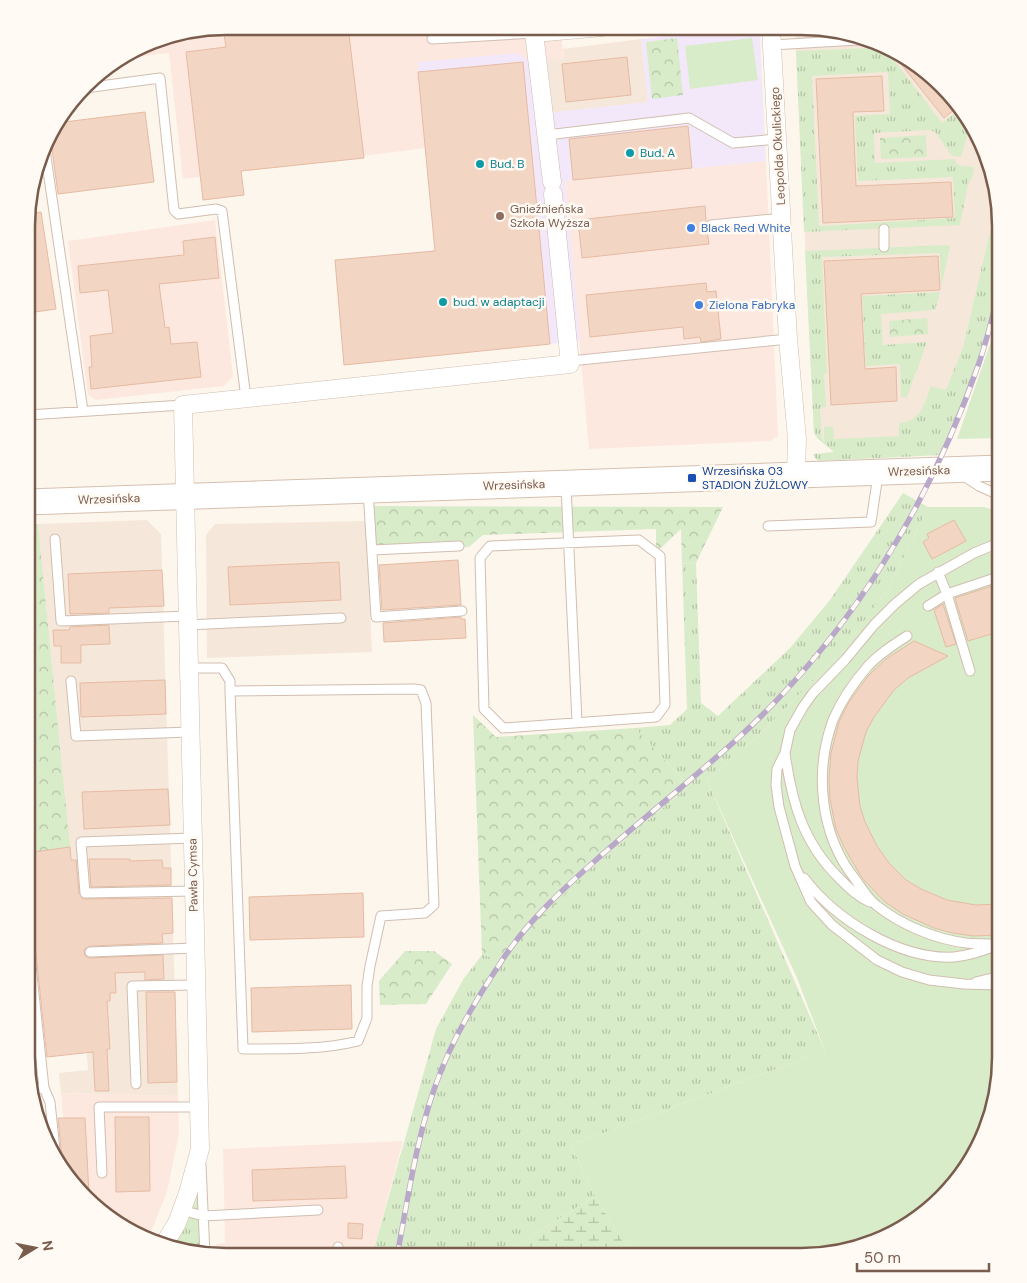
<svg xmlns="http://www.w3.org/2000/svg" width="1027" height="1283" viewBox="0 0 1027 1283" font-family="'DM Sans',sans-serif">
	<defs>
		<pattern id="grass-tufts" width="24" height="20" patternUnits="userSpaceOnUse" patternTransform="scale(1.25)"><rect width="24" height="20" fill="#d8ecc9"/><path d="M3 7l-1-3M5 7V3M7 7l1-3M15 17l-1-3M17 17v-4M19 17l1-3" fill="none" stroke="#b4c2a5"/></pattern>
		<pattern id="forest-crowns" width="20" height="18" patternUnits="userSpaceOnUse" patternTransform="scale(1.25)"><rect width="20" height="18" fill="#d8ecc9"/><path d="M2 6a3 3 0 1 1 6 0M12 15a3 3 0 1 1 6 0" fill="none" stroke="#b4c2a5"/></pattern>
		<pattern id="wetland-marsh" width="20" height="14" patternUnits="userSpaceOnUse" patternTransform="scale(1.25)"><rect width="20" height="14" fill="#d8ecc9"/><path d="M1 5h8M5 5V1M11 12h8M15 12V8" fill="none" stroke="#b4c2a5"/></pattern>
	</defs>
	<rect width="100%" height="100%" fill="#fdf6ec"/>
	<path fill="#f5e8da" d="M795,28H827L912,60L974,127L994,175L997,201L963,347L928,437L827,443L814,433Z
		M641,39L648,102L553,113L547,60L564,58L563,49Z
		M147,520L161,534L178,1096L61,1093L59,1073L88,1070L76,910L38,524Z
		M366,521L372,652L207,658L206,535L215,524Z"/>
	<path fill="#fde8e0" d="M226,26L560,27L564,58L547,61L553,113L536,114L418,62L425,148L183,179L169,53L126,58L162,37Z
		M766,161L778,436L770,441L589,449L565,181Z
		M215,220L233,376L224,386L96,400L88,395L68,241Z
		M61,1093L178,1096L179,1134L167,1192L148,1239L115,1223L68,1173Z
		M41,1096L42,1101L45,1138L33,1108L32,1097Z
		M403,1141L372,1256H217L216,1244L225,1243L223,1149Z"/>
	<path fill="#f3e8fa" d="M738,28H751L760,37L766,161L565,181L580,341L344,365L335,260L435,250L418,62L517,53L531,62L537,114L648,102L641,39Z"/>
	<path fill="url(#grass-tufts)" fill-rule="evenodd" d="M872,45L887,51L942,123L959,110L971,123L961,157L952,156L935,132L930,130L874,133L875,163L954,159L958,165L974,167L972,179L969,180L960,225L804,232L796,51L871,48ZM888,72L890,114L855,116L858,181L953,177L955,218L819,226L812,76Z
		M997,201L1001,226V283L980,360L966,398L941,455L819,461L815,458L813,454L834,452L818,439L814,433L805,251L946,245L950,247L941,288L940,253L822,257L827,374H824L826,407L820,408L822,439L824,441V427L833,426L834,439L899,436V423C920,422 925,403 931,386L946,390L963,347Z
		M940,292L935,310L881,314L883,345L927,342L907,397H901L900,364L866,366L862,296Z
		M903,493L928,507L890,586L841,652L753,741L707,780L825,1051L571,1145L595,1196L500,1256H372L436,1029L464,978L482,955L583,875L689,786L635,728L670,725L687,709L682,564L696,563L701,703L718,716L790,648L830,600Z
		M27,928L44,1088L31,1089L26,1057Z
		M200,1149L205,1255L163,1246Z"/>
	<path fill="url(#forest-crowns)" d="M677,38L683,95L652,99L646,42Z
		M926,135L927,157L881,159L880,138Z
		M927,318L928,334L890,337L889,321Z
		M369,506L723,507L696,563L682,564L681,529L661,548H656V529L483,535L469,547L372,550Z
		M38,524L70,847L27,853V525Z
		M473,715L496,737L635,728L689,786L583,875L505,962L482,955Z
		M405,951H434L452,964L426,1004L380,1005L379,981Z"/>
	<path fill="url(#wetland-marsh)" d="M595,1196L632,1256H500Z"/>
	<path fill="#d8ecc9" d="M752,38L758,80L690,89L685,46Z
		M1001,306V438L957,439L995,330Z
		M928,507H984L1001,512L1000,1070L990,1121L967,1168L900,1230L813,1256H632L595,1196L571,1145L825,1051L797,978L707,780L753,741L841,652L890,586Z"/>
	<path fill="#f3d5c3" stroke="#e6bba3" d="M226,26L348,27L364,158L241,171L244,195L203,200L186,52L226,47L223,27Z
		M627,57L631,95L566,102L562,64Z
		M907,58L912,60L956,108L944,118L901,64Z
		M523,62L550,344L344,365L335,260L435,251L418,72Z
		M882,76L884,111L853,112L856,186L951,182L953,217L823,223L816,79Z
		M145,112L154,182L58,194L50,134L56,123Z
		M688,126L692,168L573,180L569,139Z
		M705,206L706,221L705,226L707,230L709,244L582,258L578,220Z
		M41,212L56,309L28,313V214Z
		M215,237L219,278L159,284L165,328L169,327L171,344L197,342L201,377L91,389L89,367H92L90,336L113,333L108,290L80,293L78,266L184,255L183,241Z
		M938,256L940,290L861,294L865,369L896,367L897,401L831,405L824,261Z
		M706,283L707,292L716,291L721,339L701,342L700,337L684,339L683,327L590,337L586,295Z
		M954,520L966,541L932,559L923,542L929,538L927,534Z
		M458,560L461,605L382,610L379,565Z
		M339,562L341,600L230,605L228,567Z
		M162,570L164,606L109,608V613L70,614L68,574Z
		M1001,583V631L968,641L955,598Z
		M943,604L956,644L946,647L934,610Z
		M461,617V619H465L466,638L384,642L383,623Z
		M109,625L110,644L81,645V663H61V646H54L53,630H69L70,627Z
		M914,641L948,656L908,678L894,690L874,717L866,732L858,761L857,778L860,806L865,822L877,846L889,863L906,880L921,889L947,900L976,905L1000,904V935L973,936L953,933L934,928L903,914L885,902L862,878L844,847L836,829L830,799L829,779L831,753L839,722L849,702L868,676L886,659Z
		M165,680L166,714L81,717L80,683Z
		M168,789L170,825L84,829L82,792Z
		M70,847L71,860H76L79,893L83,899L172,898L173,933L162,934L163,943L90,946L84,950L85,956L90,958L163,955L164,979L145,980V972L115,973L116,993H110V1001H107L110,1049H107L109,1091H95L93,1052L47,1057L33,927L31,913L27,914V853Z
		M89,859H130V861L162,860L163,868H171V885L91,887Z
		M363,893L364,937L250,940L249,897Z
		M351,985L352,1029L252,1032L251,988Z
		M146,992H175L177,1082L148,1083Z
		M115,1117H149L150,1191L116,1192Z
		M58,1118H85L89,1194L60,1164L62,1159Z
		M345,1166L347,1198L253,1201L252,1170Z
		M348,1223L363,1224L362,1239L348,1238Z"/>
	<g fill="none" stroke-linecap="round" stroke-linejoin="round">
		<defs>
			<path id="lane" d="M432,39L534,33
				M772,45L858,40
				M85,88L160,78L174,210L178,214L216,209L222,211L246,398
				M547,135L689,118L733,143L777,139
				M45,150L83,411
				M711,225L782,218
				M884,229V247
				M570,361L788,339
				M28,415L183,405
				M962,475L979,486L1001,496
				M566,486L577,722
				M368,490L376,617L462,611
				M768,526L871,522L878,475
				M55,539L61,621L187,616
				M639,540L660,556L665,705L656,717L503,728L484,709L480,558L490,546Z
				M27,549H30
				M372,550L459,546
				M938,572L947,594L970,671
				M928,606L947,594L1001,576
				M187,625L341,618
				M907,636C893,645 879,654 868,666C854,682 841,701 833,720C814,772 820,835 855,879C861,887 868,899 876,905C901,925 935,939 966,943C977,944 989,944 1000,944
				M189,668H222L230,681V691L414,689L421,690L426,703L434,905L425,913L381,916L370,966L367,986V1018L358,1041C323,1050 280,1049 243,1049L230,691
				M71,681L76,736L190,732
				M785,753C792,803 803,843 840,879C849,888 858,897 870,902
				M192,838L81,842L85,893L194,891
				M804,878C836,920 900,960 954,957C968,956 982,951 995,946
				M27,928L44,1088L50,1102L56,1160
				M90,952L195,948
				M976,982L1000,976
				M1000,985L964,984L929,980L902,972L877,960L832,925L811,902L795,866L779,807L776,785L777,769L785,753L790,730L803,707L813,693L845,660L874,625L895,604L919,584L974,553L1001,542
				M136,1084L132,986L196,985
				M31,1089L44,1088
				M201,1165L205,1255
				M102,1173L99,1107H199
				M182,1210L203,1216L318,1210
				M338,1256V1247"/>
			<path id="street" d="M771,28L788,339L797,439L796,474
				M552,182L534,33L603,27
				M163,1246L177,1223L188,1193L200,1149L183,405L570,364L553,194"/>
			<path id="secondary" d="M27,502L1001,468"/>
		</defs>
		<use href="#lane" stroke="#d1beb0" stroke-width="11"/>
		<use href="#street" stroke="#d1beb0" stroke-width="19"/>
		<use href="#secondary" stroke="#d6c0b0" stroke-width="27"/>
		<use href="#lane" stroke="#fff" stroke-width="9"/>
		<use href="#street" stroke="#fff" stroke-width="18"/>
		<use href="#secondary" stroke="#fff" stroke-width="25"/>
		<defs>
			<path id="rail" d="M397,1256C408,1199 416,1139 436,1084C452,1039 477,998 503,959C528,921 562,890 596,860C641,820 689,782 735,741C848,638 929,507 979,363C988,337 994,310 1001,283"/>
		</defs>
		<use href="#rail" stroke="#b9a8c9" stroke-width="5.5"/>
		<use href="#rail" stroke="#fffaf3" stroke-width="4" stroke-dasharray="11" stroke-linecap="butt"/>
	</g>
	<g fill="#0f9aa8" stroke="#fffaf3" stroke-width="2">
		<circle cx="630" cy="153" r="5"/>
		<circle cx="480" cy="164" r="5"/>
		<circle cx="443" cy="302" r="5"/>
	</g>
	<circle fill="#8d6e63" stroke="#fffaf3" stroke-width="2" cx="500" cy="216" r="5"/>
	<g fill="#3f7fe0" stroke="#fffaf3" stroke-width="2">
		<circle cx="691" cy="228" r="5"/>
		<circle cx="699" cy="305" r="5"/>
	</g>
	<rect fill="#1a4fb4" stroke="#fffaf3" stroke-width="2" x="687" y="473" width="10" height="10" rx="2.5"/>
	<g text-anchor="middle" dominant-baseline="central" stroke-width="5" stroke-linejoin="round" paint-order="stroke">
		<g font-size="12" fill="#7a5c4d" stroke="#fffaf3">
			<text transform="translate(778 146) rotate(-93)">Leopolda Okulickiego</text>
			<text transform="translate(919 471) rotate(-2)">Wrzesińska</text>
			<text transform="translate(514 485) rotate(-2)">Wrzesińska</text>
			<text transform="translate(109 499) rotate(-2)">Wrzesińska</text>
			<text transform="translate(193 875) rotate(-91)">Pawła Cymsa</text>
		</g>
		<g font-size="12" fill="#0d838f" stroke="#fffaf3" text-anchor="start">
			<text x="640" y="153">Bud. A</text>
			<text x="490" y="164">Bud. B</text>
			<text x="453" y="302">bud. w adaptacji</text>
		</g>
		<g font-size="12" fill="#785e54" stroke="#fffaf3" text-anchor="start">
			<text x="510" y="209">Gnieźnieńska<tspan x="510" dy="14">Szkoła Wyższa</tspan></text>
		</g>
		<g font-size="12" fill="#366cbe" stroke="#fffaf3" text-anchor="start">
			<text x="701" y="228">Black Red White</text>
			<text x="709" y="305">Zielona Fabryka</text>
		</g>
		<g font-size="12" fill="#164399" stroke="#fffaf3" text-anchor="start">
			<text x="702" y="471">Wrzesińska 03<tspan x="702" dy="14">STADION ŻUŻLOWY</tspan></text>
		</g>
	</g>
	<path d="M0 0H1027V1283H0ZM226 35H801A191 191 0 0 1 992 226V1057A191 191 0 0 1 801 1248H226A191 191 0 0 1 35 1057V226A191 191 0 0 1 226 35Z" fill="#fffaf3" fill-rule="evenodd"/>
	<path fill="none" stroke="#7a5c4d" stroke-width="2.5" d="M226 35H801A191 191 0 0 1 992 226V1057A191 191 0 0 1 801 1248H226A191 191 0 0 1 35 1057V226A191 191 0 0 1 226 35Z"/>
	<g transform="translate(35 1248) rotate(80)" stroke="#fffaf3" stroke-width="4" paint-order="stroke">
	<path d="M0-4L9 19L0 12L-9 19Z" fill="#7a5c4d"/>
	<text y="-8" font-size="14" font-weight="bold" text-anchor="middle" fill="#7a5c4d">N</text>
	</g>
	<path d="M857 1263v8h132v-8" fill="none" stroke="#7a5c4d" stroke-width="2.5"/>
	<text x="864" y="1263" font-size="15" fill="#7a5c4d" stroke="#fffaf3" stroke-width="4" paint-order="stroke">50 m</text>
</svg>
